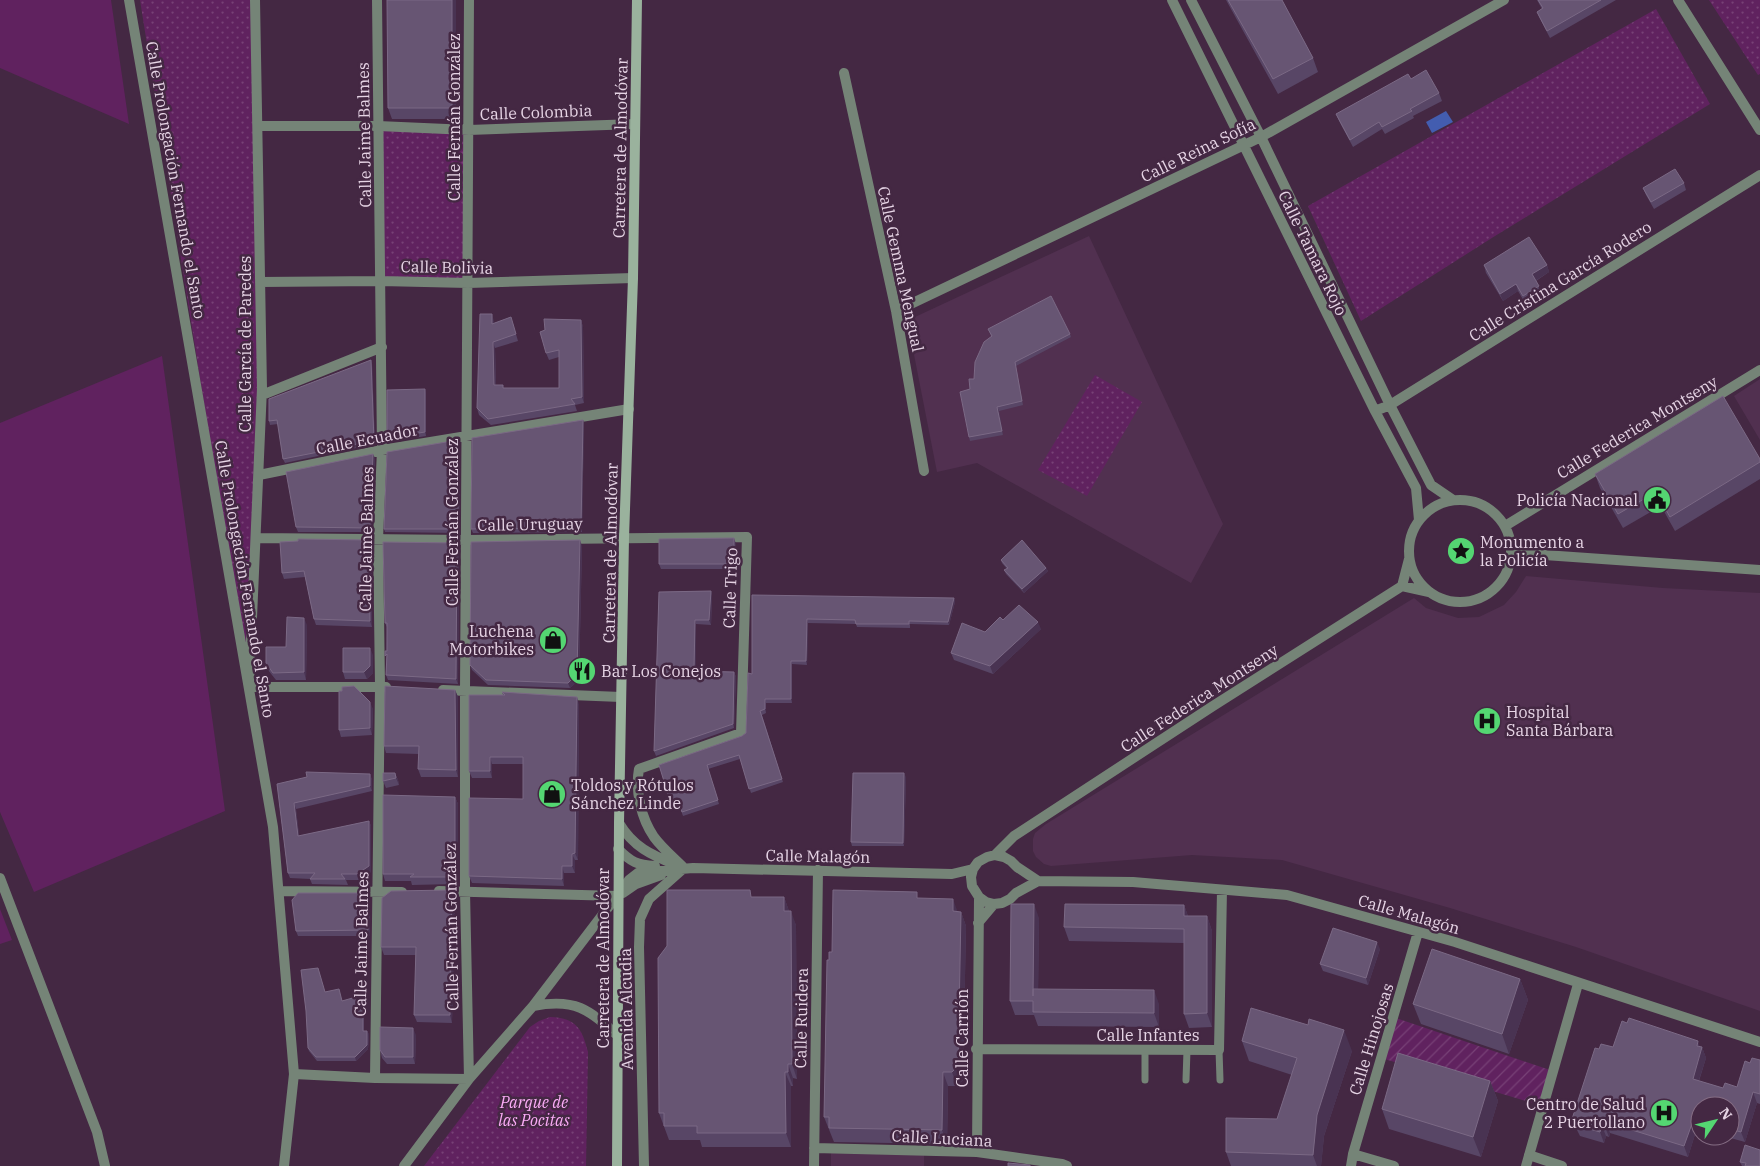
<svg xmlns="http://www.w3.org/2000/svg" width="1760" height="1166" viewBox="0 0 1760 1166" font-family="'IBM Plex Serif',serif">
	<defs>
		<pattern id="park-dots" width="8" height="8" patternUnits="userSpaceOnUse" patternTransform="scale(1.25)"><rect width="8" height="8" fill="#60225f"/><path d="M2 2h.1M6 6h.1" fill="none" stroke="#774176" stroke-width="1.8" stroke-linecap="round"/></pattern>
		<pattern id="garden-furrows" width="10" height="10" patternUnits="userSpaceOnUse" patternTransform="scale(1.25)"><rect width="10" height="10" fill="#60225f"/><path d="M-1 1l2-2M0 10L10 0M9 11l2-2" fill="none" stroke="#774176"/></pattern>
	</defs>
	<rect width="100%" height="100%" fill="#442843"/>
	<path fill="#513050" d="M1089,236L1223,524L1191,583L977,463L937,472L909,329L915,317Z
		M1760,379V440L1734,396Z
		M1526,576L1663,588L1760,593V1011L1576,947L1450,908L1282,860L1192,855L1051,866L1044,864L1036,857L1033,851V839L1035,833L1046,824L1414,598L1426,608L1458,618L1479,617L1504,605L1516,592Z
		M831,1153L924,1155V1166H831Z"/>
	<path fill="#60225f" d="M0,0H111L129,124L0,68Z
		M162,356L225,811L34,892L0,812V423Z
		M0,909L12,940L0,944Z"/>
	<path fill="url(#park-dots)" d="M140,0H255L260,282L249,687Z
		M1709,0H1760V74L1758,75Z
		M1656,9L1710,104L1495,236L1361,321L1308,206Z
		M378,126L469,130L468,283L381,281Z
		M1095,375L1142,402L1087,496L1038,470Z
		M550,1017C576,1018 582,1028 588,1052L586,1166H424L530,1027L539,1021Z"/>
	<path fill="url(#garden-furrows)" d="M1393,1017L1553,1071L1543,1106L1381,1058Z"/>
	<path fill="#435db0" d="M1446,111L1453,122L1432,133L1426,122Z"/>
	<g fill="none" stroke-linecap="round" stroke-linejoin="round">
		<path stroke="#758477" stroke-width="7" d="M1145,1050V1080
			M1219,1050L1220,1080
			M1186,1080L1187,1050"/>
		<path stroke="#758477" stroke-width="10" d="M129,0L273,827L294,1074L284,1166
			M255,0L262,388L249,687H386
			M469,0L465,691V891L469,1079
			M1172,0L1375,411L1416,488L1419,520
			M1191,0L1261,137L1390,405L1431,485L1453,500
			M1678,0L1760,130
			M844,73L896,311L924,471
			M258,126H378L469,130L635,124
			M260,282L381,281L468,283L633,278
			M896,311L1261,137L1504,0
			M262,395L382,347
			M1375,411L1390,405L1760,175
			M259,475L382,450L629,409
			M1409 551a51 51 0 1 1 102 0a51 51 0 1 1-102 0Z
			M1505,526L1760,370
			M256,538L467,540L747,537L741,733L639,769C635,791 641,818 654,837C662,848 674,858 684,868
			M1511,545L1530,554L1760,570
			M1402,586L1409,559
			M443,690L621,697
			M619,823C634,848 652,855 678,866
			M618,849C631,862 637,865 655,866
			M995,855L1014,836L1213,706L1402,586L1429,592
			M0,878L97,1132L105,1166
			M1038,881L1017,867L1011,861L1004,857L995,855L987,857L978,862L973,869L971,877L972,886L979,897L986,902L994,904L1002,903L1010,899L1016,893L1038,881L1133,882L1287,895L1455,942L1760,1042
			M279,891L402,892
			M439,891L618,896
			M623,893L636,884L661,875
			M978,923L994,904
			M533,1006C576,998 588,1009 618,1036
			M976,1049L1219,1050L1222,890
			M294,1074L375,1078L469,1079
			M375,1078L380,686L378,539L382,450L377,0
			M814,1148L977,1152L1062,1164L1067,1166
			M977,1152L979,897
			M1353,1154L1394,1166
			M1529,1155L1562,1166
			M404,1166L469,1079L533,1006L629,880L638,873L645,872L693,868L952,874L973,869
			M644,1166L639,947L640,919L649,899L684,868
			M814,1166L818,870
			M1351,1166L1353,1154L1418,932
			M1526,1166L1578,984"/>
		<path stroke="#9ab29d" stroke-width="10" d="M617,1166L619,823L624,538L633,278L637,0"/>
	</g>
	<path fill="#584666" d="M387,0H456V119H392L388,108Z
		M1226,0H1282L1313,58L1318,72L1278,94Z
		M1537,0H1616L1550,38L1540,19L1537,12L1542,9Z
		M1411,79L1439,93L1442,101L1413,116L1414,118L1385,134L1382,129L1353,147L1339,121L1336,114Z
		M1684,183L1686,190L1654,209L1646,195L1643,188Z
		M1484,265H1547L1549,272L1536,281L1541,293L1525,303L1518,291L1503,301L1486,273Z
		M581,320L583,327L584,403L575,405L577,411L491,425L479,415L477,408L494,321V324H513L518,341L495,348L496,385L504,388H559V357L549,360L546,353Z
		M988,329L1070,334L1071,337L1016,366L1023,405L999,411L1003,435L970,441L969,437L970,389L991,336Z
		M372,363L375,444L285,463L283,459L278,424L270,425L269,421Z
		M426,393V436L389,442L387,438Z
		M583,420L584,423L582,532L473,533L471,529Z
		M458,440L460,444L459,533L385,532L384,529Z
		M375,458L371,532H298L296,527Z
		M1760,462V479L1675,531L1661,506L1623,528L1600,488L1595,474Z
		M369,540L371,546L372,627L316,625L314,619L305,577L284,579L282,573Z
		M457,543L459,547L458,684L388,680L386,675L387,627L385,623Z
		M736,544V569H661L659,564Z
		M582,546L579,680L570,688L488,685L472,670L470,665Z
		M1001,560L1046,568L1048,571L1024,593L1006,574L1004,570L1007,569L1002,563Z
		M711,591L712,595L711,625L696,624V671L734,672L736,677L734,728L656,756L654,751L659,592Z
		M752,595L954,598L955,602L949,625L910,624V628L857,627L856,624L808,623L807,665L792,664V703H766V713L762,715L783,782L751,793L740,759L708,769L719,804L683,816L679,805L672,807L659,765L742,736L746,733L752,674Z
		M1003,620L1041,629L993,674L954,660L951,653L985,632Z
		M307,625L306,680H276L268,670L266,663L286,647Z
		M373,655V673L367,679H345L343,672Z
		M455,690L458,697V777H421L418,769L419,754L386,753L384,746Z
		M342,691L373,709L372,735L341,737L339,730Z
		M502,692L579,704L578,860H575V873H564V886L472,883L469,876L523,799V764H492V778H472L469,771L503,695Z
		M395,773L398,780L399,785L386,788L383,781Z
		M370,774L372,780V791L296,809L299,836L369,821L371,826V872L359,880H346L348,885L312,884L310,879L290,878L288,873L277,784Z
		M906,777L904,846H852L851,842Z
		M455,797L458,804V882H455V884L412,885L411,881H385L383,874Z
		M452,890L455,898L452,1023L417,1022L414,1015L416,955H384L381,947Z
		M753,897H784L789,911L796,925L797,1079L793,1078V1086H791V1147H702L700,1140H669L659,1113Z
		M919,898L957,912H961L966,926L963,1080L957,1086H948L947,1144L834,1142L824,1117L829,960L832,952Z
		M368,905L370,911V936H298L296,931Z
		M1184,905L1188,916H1207L1212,931V1027L1189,1028L1184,1014V943L1069,941L1064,927Z
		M1039,918L1038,989L1159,1004V1027L1038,1026L1034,1015H1015L1010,1001Z
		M1380,949L1368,985L1323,971L1320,964Z
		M1520,979L1528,1000L1509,1054L1421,1024L1413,1004Z
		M325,992L343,1001L364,999V1031L369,1034L368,1049L356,1061H317L309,1051L308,1048Z
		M416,1035L415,1064H387L382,1058L380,1050Z
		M1242,1041L1352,1051L1324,1136L1321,1166H1231L1226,1152L1277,1119L1292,1075L1249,1061Z
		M1613,1047H1702L1706,1058L1699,1081L1723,1088L1737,1087L1750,1063L1760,1060V1104L1757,1103L1745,1142L1723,1136H1730V1106H1700V1129L1697,1128L1688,1157L1610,1133L1609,1137L1606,1136L1604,1143L1580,1136L1577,1130H1576L1572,1119L1599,1049Z
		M1490,1081L1498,1101L1481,1157L1389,1129L1382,1109Z
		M1740,1162L1760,1166H1742Z"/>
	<path fill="#493352" d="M452,0H456V119L452,108Z
		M1547,265L1549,272L1535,281L1532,274Z
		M1516,284L1518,291L1503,301L1500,294Z
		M492,314L494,321L495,331L492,324Z
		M581,320L583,327L584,403L582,397Z
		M493,342L495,348L496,392L494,385Z
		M371,360L372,363L375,444L374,441Z
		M425,389L426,393V436L425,432Z
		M997,407L999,411L1003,435L1002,431Z
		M583,420L584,423L582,532L581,528Z
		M458,440L460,444L459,533L458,529Z
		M373,454L375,458L371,532L370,528Z
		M734,538L736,544V569L734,564Z
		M369,540L371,546L372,627L370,621Z
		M580,540L582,546L579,680L570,688L568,683Z
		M457,543L459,547L458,684L456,679Z
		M1046,568L1048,571L1024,593L1022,589Z
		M711,591L712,595L711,625L709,620Z
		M954,598L955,602L949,625L948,622Z
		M304,618L307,625L306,680L304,672Z
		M807,619L808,623L807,665L806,661Z
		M695,620L696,624V676L694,671Z
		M1038,622L1041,629L993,674L990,666Z
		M370,648L373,655V673L367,679L364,672Z
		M791,661L792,664V703L791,699Z
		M734,672L736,677L734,728L733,724Z
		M455,690L458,697V777L456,770Z
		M577,697L579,704L578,860L575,853Z
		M765,699L766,703V713L765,709Z
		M370,702L373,709L372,735L370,728Z
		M490,757L492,764V778L490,771Z
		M395,773L398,780L399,785L396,778Z
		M904,773L906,777L904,846L903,843Z
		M370,774L372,780V791L370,786Z
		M455,797L458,804V882L455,875Z
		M294,803L296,809L300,842L298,836Z
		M369,821L371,826V872L359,880L357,874Z
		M572,854L575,860V873L572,866Z
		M562,866L564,873V886L562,879Z
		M452,890L455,898L452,1023L450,1015Z
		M784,897L789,911H784Z
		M953,899L958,913L953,911Z
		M1034,904L1039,918L1038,1010L1033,996Z
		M368,905L370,911V936L368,930Z
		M1184,905L1189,919L1184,916Z
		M791,911L796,925L797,1079L792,1064Z
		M961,912L966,926L963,1080L957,1086L952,1072Z
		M1207,916L1212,931V1027L1207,1013Z
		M1377,942L1380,949L1368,985L1366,978Z
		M1520,979L1528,1000L1509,1054L1502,1034Z
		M1154,990L1159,1004V1027L1154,1013Z
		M363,995L364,999V1034L363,1031Z
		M413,1028L416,1035L415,1064L413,1057Z
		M1344,1030L1352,1051L1324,1136L1321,1166H1317L1313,1155L1317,1115Z
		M367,1031L369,1034L368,1049L356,1061L355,1057Z
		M1698,1041L1701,1050L1702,1047L1706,1058L1696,1089L1693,1079L1697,1046Z
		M788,1064L793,1078V1086L788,1072Z
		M785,1072L791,1086V1147L786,1133Z
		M943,1072L948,1086L947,1144L942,1130Z
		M1490,1081L1498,1101L1481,1157L1473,1137Z
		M1753,1092L1757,1103L1745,1142L1741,1132Z
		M1694,1118L1697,1128L1688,1157L1684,1146Z
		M1606,1122L1610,1133L1609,1137L1605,1127Z
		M1602,1126L1606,1136L1604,1143L1600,1132Z"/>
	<path fill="#675573" stroke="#7b6985" d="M387,0H452V108H388Z
		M1228,0H1282L1313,58L1273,79Z
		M1538,0H1601L1547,31L1537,12L1543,8Z
		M1426,70L1439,93L1410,109L1412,111L1382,127L1379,122L1350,140L1336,114L1408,74L1411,79Z
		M1675,169L1684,183L1651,202L1643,188Z
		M1529,237L1547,265L1532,274L1539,286L1523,296L1516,284L1500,294L1484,265Z
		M1051,296L1070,334L1015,362L1022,401L997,407L1002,431L969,437L960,392L970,389L969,379H974L975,362L984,342L992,336L988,329Z
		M480,314H492V324L511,317L516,334L493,342L494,385H503V388H559V350L546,353L540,332L545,330L544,319L581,320L582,397L571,399L575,404L488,419L477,408Z
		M371,360L374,441L283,459L277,420L269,421V399Z
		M425,389V432L387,438V390Z
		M1723,396L1760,459V462L1670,517L1656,492L1618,514L1595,474Z
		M583,420L581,528L471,529L472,438Z
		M458,440V529H384L387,452Z
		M373,454L370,528L296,527L286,472Z
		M734,538V564H659V539Z
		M298,539L369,540L370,621L314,619L304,571L282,573L280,542L298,541Z
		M580,540L577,674L568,683L486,680L470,665L471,542Z
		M1022,540L1046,568L1022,589L1004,570L1008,568L1001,560Z
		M383,542L457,543L456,679L386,675L387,654L385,656V651H387V623H385Z
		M711,591L709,620H695L694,671L734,672L733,724L654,751L659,592Z
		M752,595L954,598L948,622L909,621V624H856L855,620L807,619L806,661H791V699H765V709L760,711L782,779L749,789L739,755L707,765L718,800L682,812L678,802L671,804L659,765L742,736L746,733L748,673L752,674Z
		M1019,605L1038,622L990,666L951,653L962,623L985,632L1000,617L1003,620Z
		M287,617L304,618V672L273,673L266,663V647H286Z
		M343,648H370V666L364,672H343Z
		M354,686L370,702V728L339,730V691H342V687Z
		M385,686L455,690L456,770L418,769L419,746H384Z
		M502,692L577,697L575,853L572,854V866H562V879L469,876V798L523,799V757H490V771H469V695H505Z
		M306,772L370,774V786L294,803L298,836L369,821V866L357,874H341L345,879H310L315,873H288L277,784L307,777Z
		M383,773H395L396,778L383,781Z
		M853,773H904L903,843L851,842Z
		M383,795L455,797V875H453V877H410L414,874H383Z
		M452,890L450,1015H414L416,947H381L382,898L391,891Z
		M667,890H750L751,897H784V911H791L792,1064H788V1072H785L786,1133H697V1126H664V1113H659L658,958L667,946Z
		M833,890L917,892V898L953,899V911L961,912L958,1066L952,1072H943L942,1130L829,1128V1117H824L827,960H829V952H832Z
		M298,893H358L368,905V930L296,931L292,900Z
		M1011,904H1034L1033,996V989L1154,990V1013L1033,1012V1001H1010Z
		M1065,904L1184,905V916H1207V1013L1184,1014V929L1064,927Z
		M1333,928L1377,942L1366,978L1320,964Z
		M1432,949L1520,979L1502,1034L1413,1004Z
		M318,968L325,992L339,989L342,1001L363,995V1031H367V1045L355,1057H316L308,1048L306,1011L301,970Z
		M1251,1008L1308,1025L1309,1019L1344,1030L1317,1115L1313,1155L1226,1152V1118L1277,1119L1297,1058L1242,1041Z
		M1629,1018L1698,1041L1697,1046L1702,1047L1693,1079L1723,1088L1725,1083L1737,1087L1745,1061L1750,1063L1752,1058L1760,1060V1094L1753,1092L1741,1132L1730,1129V1106H1700V1120L1694,1118L1684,1146L1606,1122L1605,1127L1602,1126L1600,1132L1576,1125L1577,1120L1572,1119L1595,1048L1599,1049L1601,1044L1613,1047L1622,1021L1627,1023Z
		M380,1027L413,1028V1057H385L380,1050Z
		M1398,1053L1490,1081L1473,1137L1382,1109Z
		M1745,1145L1760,1150V1166H1745L1746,1163L1740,1162Z
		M1008,1163L1030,1165V1166H1008Z"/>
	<defs>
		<symbol id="civic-disc" viewBox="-11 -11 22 22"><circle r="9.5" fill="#54d672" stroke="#442843"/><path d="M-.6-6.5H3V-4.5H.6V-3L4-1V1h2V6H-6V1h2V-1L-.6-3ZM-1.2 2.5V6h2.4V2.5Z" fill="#111"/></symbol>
		<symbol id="sight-disc" viewBox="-11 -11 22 22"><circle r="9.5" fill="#54d672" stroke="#442843"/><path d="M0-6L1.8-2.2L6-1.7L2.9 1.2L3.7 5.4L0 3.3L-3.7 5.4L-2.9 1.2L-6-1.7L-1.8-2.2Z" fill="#111"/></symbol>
		<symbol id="shop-disc" viewBox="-11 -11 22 22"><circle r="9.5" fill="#54d672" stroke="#442843"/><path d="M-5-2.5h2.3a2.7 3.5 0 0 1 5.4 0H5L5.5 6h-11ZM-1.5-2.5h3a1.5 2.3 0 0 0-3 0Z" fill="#111"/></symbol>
		<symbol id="restaurant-disc" viewBox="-11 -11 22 22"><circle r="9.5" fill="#54d672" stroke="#442843"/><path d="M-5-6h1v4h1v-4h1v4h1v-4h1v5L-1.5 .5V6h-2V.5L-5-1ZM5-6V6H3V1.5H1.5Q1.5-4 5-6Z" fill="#111"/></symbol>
		<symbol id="hospital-disc" viewBox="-11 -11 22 22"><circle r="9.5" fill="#54d672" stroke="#442843"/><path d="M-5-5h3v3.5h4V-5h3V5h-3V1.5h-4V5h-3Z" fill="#111"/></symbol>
	</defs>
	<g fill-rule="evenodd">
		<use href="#civic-disc" x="1641" y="484" width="32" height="32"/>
		<use href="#sight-disc" x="1445" y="535" width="32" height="32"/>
		<use href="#shop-disc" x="537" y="624" width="32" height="32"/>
		<use href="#restaurant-disc" x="566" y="655" width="32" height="32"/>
		<use href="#hospital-disc" x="1471" y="705" width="32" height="32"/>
		<use href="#shop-disc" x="536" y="778" width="32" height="32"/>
		<use href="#hospital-disc" x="1648" y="1097" width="32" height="32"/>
	</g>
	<g text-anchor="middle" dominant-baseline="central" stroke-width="5" stroke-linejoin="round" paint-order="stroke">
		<g font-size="16" fill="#e6d4e5" stroke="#442843">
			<text transform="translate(536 112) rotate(-2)">Calle Colombia</text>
			<text transform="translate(454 117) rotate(-90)">Calle Fernán González</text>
			<text transform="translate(364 135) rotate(-91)">Calle Jaime Balmes</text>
			<text transform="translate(620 148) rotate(-89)">Carretera de Almodóvar</text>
			<text transform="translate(1198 150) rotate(-26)">Calle Reina Sofía</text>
			<text transform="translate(176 180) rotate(80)">Calle Prolongación Fernando el Santo</text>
			<text transform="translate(1313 253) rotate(64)">Calle Tamara Rojo</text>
			<text transform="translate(447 267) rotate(1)">Calle Bolivia</text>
			<text transform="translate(901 269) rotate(78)">Calle Gemma Mengual</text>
			<text transform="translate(1560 281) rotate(-32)">Calle Cristina García Rodero</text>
			<text transform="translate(245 344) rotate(-90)">Calle García de Paredes</text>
			<text transform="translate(1637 427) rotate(-31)">Calle Federica Montseny</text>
			<text transform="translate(367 439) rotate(-11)">Calle Ecuador</text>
			<text transform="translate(452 522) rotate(-90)">Calle Fernán González</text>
			<text transform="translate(530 524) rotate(-1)">Calle Uruguay</text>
			<text transform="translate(366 539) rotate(-89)">Calle Jaime Balmes</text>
			<text transform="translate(610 553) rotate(-89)">Carretera de Almodóvar</text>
			<text transform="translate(245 579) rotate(80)">Calle Prolongación Fernando el Santo</text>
			<text transform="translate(730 588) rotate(-88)">Calle Trigo</text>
			<text transform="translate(1199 698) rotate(-33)">Calle Federica Montseny</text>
			<text transform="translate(818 856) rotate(1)">Calle Malagón</text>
			<text transform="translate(1409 914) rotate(16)">Calle Malagón</text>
			<text transform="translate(451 927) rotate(-91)">Calle Fernán González</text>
			<text transform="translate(361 944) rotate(-89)">Calle Jaime Balmes</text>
			<text transform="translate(603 958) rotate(-90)">Carretera de Almodóvar</text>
			<text transform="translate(626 1009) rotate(-91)">Avenida Alcudia</text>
			<text transform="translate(801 1018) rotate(-89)">Calle Ruidera</text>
			<text x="1148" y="1035">Calle Infantes</text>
			<text transform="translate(962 1038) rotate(-90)">Calle Carrión</text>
			<text transform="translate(1371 1039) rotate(-73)">Calle Hinojosas</text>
			<text transform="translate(942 1138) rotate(3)">Calle Luciana</text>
		</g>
		<g font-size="16" fill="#e6d4e5" stroke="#442843" text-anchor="start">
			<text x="1638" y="500" text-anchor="end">Policía Nacional</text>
			<text x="1480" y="542">Monumento a<tspan x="1480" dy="18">la Policía</tspan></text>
			<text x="534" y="631" text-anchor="end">Luchena<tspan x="534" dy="18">Motorbikes</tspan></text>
			<text x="601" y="671">Bar Los Conejos</text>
			<text x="1506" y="712">Hospital<tspan x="1506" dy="18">Santa Bárbara</tspan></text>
			<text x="571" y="785">Toldos y Rótulos<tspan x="571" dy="18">Sánchez Linde</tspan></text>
			<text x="1645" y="1104" text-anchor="end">Centro de Salud<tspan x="1645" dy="18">2 Puertollano</tspan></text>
		</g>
		<g font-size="16" font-style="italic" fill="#faabf6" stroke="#442843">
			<text x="534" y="1102">Parque de<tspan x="534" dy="18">las Pocitas</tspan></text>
		</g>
	</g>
	<g transform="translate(1715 1121) rotate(55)"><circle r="24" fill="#442843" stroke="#856d84"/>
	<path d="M0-4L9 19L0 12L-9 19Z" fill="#54d672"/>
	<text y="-8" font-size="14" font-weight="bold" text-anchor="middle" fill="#e6d4e5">N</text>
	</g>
</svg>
